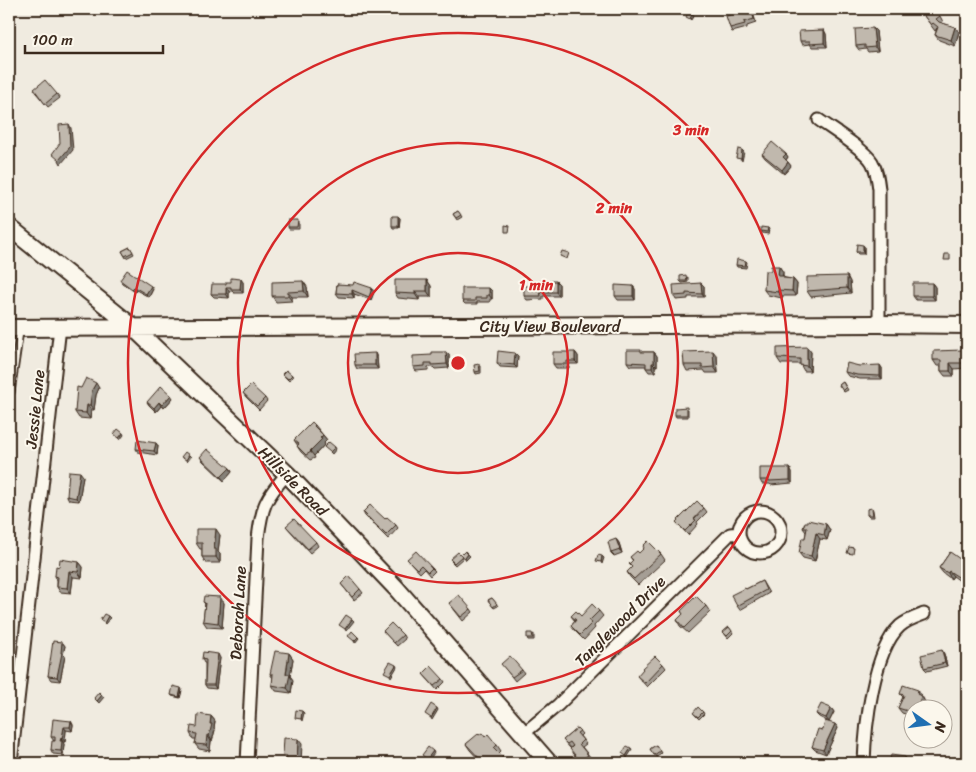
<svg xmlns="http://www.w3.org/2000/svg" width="976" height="772" viewBox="0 0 976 772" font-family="Sriracha,sans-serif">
	<rect width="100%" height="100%" fill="#f0ebe0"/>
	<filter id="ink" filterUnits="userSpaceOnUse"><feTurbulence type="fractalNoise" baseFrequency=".02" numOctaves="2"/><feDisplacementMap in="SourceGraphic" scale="10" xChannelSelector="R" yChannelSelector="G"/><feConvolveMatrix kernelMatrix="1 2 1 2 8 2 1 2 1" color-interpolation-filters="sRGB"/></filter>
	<g filter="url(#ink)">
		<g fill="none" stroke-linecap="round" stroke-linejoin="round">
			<defs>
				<path id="lane" d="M11,392L20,330"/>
				<path id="street" d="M819,120C833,130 864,149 872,162C877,171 878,180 879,189V324
					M739 532a21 21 0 1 1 42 0a21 21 0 1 1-42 0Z
					M523,734L558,705L730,534L739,533
					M11,763L60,327
					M247,763L258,538C262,506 265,498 287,474
					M864,763C865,728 873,651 900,626C907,620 916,617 924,614"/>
				<path id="secondary" d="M9,227L134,328L287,474L396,588L549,763
					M9,328L879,324L967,325"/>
			</defs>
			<use href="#lane" stroke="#3b2a1e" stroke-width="9"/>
			<use href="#street" stroke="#3b2a1e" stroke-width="15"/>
			<use href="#secondary" stroke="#3b2a1e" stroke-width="20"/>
			<use href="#lane" stroke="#fbf7ec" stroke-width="5.5"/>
			<use href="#street" stroke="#fbf7ec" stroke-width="11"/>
			<use href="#secondary" stroke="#fbf7ec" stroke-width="16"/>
		</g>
		<path fill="#a59e95" stroke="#3b2a1e" d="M751,9L753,13L756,23L747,26V28L732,32L730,28Z
			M924,16H940L943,22L942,23L955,27L959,32L955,46L939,40L935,35L937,28L935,31Z
			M824,30L826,34L827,47H812L810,44L802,45L800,41Z
			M876,31L878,51L868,52L866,49L859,50L856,46Z
			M36,93L57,94L60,98L48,107Z
			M762,154H786L788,157L786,160L791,166L784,174L765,158Z
			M458,211L462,217L457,220L453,214Z
			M398,216L400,218L399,228H393L392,226Z
			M299,222V229H289L288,227Z
			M768,228L769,229L768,234L762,233L761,231Z
			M863,245L864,246V254H858L856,252Z
			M130,247L134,254L126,258L122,251Z
			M746,261L747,262L746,268L737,267L736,265Z
			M779,266L783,272V276H784L785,278L793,279L797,284L796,296H782V298L768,295L764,290L771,271Z
			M847,276L850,282L851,293L811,297L807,291Z
			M688,277V282L682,283L680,281Z
			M120,280L153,289L149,297L136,290L135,292L122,283Z
			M427,280L431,286V297H419V300L398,298L395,293Z
			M303,281L307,287L308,297H292V301L276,302L272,296Z
			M243,282V293H234L232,291H229V298L214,297L211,294L226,284Z
			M701,283L704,286V297H688V299L676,300L674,296Z
			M932,283L935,287V300H916L913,296Z
			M337,284L374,292L371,300L354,294V298L339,297L336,293Z
			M559,284V296H543V299L527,300L524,296L540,286Z
			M633,286L635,289V300H618L615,296Z
			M492,291V299H490V302H477V304H465L462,301Z
			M807,347L811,352L810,371H804L800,364H781L777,358Z
			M446,352L449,355V368L435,369L433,367H428V370L416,371L413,367L432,355Z
			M575,352L578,356V364H569V368H556L553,364Z
			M642,352H654L657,356V366H655V372H649L646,368V366H630L627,362Z
			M518,356L517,368L500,367L497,363Z
			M717,356L718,373H706L704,370L687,371L684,365Z
			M967,356V368L954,369V376H945L941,371V366H937L933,360Z
			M377,357L378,369H357L355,365Z
			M481,366V373L476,374L475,372Z
			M859,366L882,368V379H860L848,376L845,372Z
			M282,374L292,375L293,377L289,381Z
			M843,382L848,390L844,392L839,385Z
			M81,388H99L96,395L94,410H91L90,419L79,418L75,412Z
			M243,393L265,398L267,401L259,410L246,397Z
			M173,398L164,408L161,406L156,412L149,405L147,402Z
			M688,409V417H676L675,415Z
			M315,425L327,440L324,443L325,444L314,456L315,458L310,460L301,452L297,446H298L294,440Z
			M156,443L158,446L157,455L138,452L136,449Z
			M200,457L230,468L232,472L224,481L203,461Z
			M790,468L792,472V483L771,485L770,484H762L760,480Z
			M83,476L79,501L69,500L67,496Z
			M704,508L707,512L697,522L698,524L688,535L676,522Z
			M872,508L873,510L874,517H869L867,515Z
			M363,512L385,519L396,525L398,528L388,539L365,516Z
			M826,524L830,530L827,540L820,539L815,561L803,558L799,553L805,538L806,532L803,528Z
			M286,526L316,542L318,546L310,553Z
			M220,535L218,552L220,554V563H206L202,557V549H200L196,543Z
			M616,539L619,543L622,553L614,556L611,553Z
			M950,552L967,586L953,576L951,579L943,573L939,568Z
			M639,553L661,554L665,560L638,585L630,577L627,572L632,567L629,564L633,561L630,557Z
			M462,556L463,558L455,565L451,561Z
			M407,559L432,568L435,571L430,576L424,569L420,573Z
			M79,562L83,567L82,578L73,577L71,593L60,592L57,587V580L55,576L59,567Z
			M762,581L769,593L740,610L737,606L746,589Z
			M341,584L360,589L363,593L354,600Z
			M220,597L224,603L222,628L207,627L203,621L205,604L203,602Z
			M492,598L498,606L494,608L488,600Z
			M449,603L471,609L473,612L463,621Z
			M706,606L710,612L688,633L680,626L677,620L683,614L681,611Z
			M599,611L603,616L594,626L595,628L584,640L575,631L571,626L575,621L571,616H581Z
			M729,627L733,633L728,638L723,632Z
			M383,631L403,635L405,639L397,646Z
			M534,634V640H528L527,638Z
			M62,642L65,646L63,655L65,656L60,681L51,680L48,676Z
			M942,650L944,654L947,666L927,671L924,668Z
			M289,653L293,659L290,676L293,680L291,693L276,691L272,685L273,678L270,674Z
			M220,658L216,689L207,688L205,685V663H204L202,659Z
			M663,664L666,668L647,687L637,676Z
			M504,667L522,670L524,673L515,681Z
			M423,674L443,679L445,682L437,690Z
			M182,690L180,698L172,696L171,695Z
			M900,694L922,696L925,702L914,710V717L902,713L898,708L903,697Z
			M831,708L834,712L829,722L819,717L816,714Z
			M703,712L704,714L699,719L694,714Z
			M211,716L215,721L214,728L215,730L212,741H211L210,751L199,749L195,744L196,739H193L190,733Z
			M71,721L73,725L72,731L66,730L65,742H63V743L64,744L63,755L53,754L51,750L55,741H54L51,737Z
			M835,724L838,728L826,754L815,750L812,747L823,730Z
			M577,728L582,734L580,736L586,744L582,747L591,758L585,763H581L572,753L573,746L570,748L563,740Z
			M479,735L485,737L497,745L501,751L499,753L506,762L505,763H480V761L470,750L466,744Z
			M656,745L661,753L656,757L650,749Z"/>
		<path fill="#868179" stroke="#3b2a1e" d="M751,9L753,13L756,23L754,19Z
			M692,14L694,15L691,20L690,19Z
			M955,27L959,32L955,46L951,40Z
			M873,28L876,31L878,51L875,47Z
			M824,30L826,34L827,47L824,43Z
			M69,124L71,128L73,150L61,164L59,160Z
			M742,150L744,152L742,161L741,159Z
			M786,154L788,157L785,161L783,157Z
			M788,162L791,166L784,174L782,170Z
			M398,216L400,218L399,228L398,226Z
			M863,245L864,246V254L863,252Z
			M779,266L783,272L782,281L778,276Z
			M847,276L850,282L851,293L847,288Z
			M241,279L243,282V293L240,289Z
			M793,279L797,284L796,296L792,291Z
			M427,280L431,286V297L427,291Z
			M303,281L307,287L308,297L304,291Z
			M556,281L559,284V296L556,292Z
			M701,283L704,286V297L702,294Z
			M932,283L935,287V300L932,296Z
			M151,286L153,289L149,297L146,294Z
			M633,286L635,289V300L633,296Z
			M134,287L136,290L135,292L132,289Z
			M226,287L229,291V298L226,294Z
			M372,288L374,292L371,300L369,297Z
			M489,288L492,291V299L489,295Z
			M352,290L354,294V298L352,294Z
			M778,290L782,296V298L778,292Z
			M415,291L419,297V300L415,294Z
			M288,292L292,297V301L288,296Z
			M807,347L811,352L810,371L807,366Z
			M963,350L967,356V368L963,363Z
			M713,351L717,356L718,373L714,367Z
			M446,352L449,355V368L447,364Z
			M575,352L578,356V364L575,361Z
			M654,352L657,356V366L654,363Z
			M375,353L377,357L378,369L375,365Z
			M515,353L518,356L517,368L514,365Z
			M652,363L655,366V372L652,368Z
			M950,363L954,369V376L950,371Z
			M880,365L882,368V379L880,376Z
			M96,383L99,388L96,395L94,410L90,405L92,390Z
			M171,395L173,398L164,408L162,405Z
			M159,402L161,406L156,412L154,408Z
			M12,404L13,406L11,419L10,417Z
			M87,405L91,410L90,419L86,413Z
			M9,421L11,424L9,436Z
			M123,433L124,435L120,440L119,438Z
			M323,435L327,440L324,443L325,444L314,456L310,451Z
			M156,443L158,446L157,455L154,451Z
			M335,447L336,449L332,454L330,452Z
			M189,455L191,457L187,462L186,460Z
			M230,468L232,472L224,481L221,477Z
			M790,468L792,472V483L790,480Z
			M80,472L83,476L79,501L76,498Z
			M9,497L12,501L9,520Z
			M826,524L830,530L827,540L824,535Z
			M216,529L220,535L218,552L220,554V563L216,557L214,549Z
			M816,533L820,539L815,561L811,556Z
			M616,539L619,543L622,553L620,550Z
			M468,554L470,556L466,560L465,558Z
			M602,556L604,558L602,564L601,562Z
			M79,562L83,567L82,578L78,572Z
			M69,571L73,577L71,593L67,588Z
			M949,571L953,576L951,579L948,573Z
			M967,574V586L963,580Z
			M220,597L224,603L222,628L218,623Z
			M108,616L110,618L105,624L104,623Z
			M352,619L354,621L346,631L345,629Z
			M358,637L359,638L355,643L354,641Z
			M62,642L65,646L63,654L65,656L60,681L57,677Z
			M942,650L944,654L947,666L945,663Z
			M289,653L293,659L290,676L293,680L291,693L287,688L286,674Z
			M218,654L220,658L216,689L214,685Z
			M396,665L397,667L391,677L390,675Z
			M181,688L182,690L180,698L179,697Z
			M918,690L925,702L923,710H917V694Z
			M102,695L104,697L99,703L97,701Z
			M437,708L438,710L432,720L431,718Z
			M831,708L834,712L829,722L826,718Z
			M302,711L304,713L302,721L301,719Z
			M211,716L215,721L214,728L215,730L212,741L209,736Z
			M71,721L73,725L72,731L70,727Z
			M835,724L838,728L826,754L823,750Z
			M64,727L66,730L65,742L62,738Z
			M207,735L211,741L210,751L206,745Z
			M61,738L64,744L63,755L61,751Z
			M298,739L302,744L301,763H297Z
			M631,748L632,750L627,758L626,756Z
			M433,751L434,753L429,760L427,759Z
			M905,757L909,762V763H905Z"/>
		<path fill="#c0b8ad" stroke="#3b2a1e" d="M751,9L754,19L744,22L745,24L730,28L726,16Z
			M931,9H933L940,16L936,19L939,22L955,27L951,40L935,35L938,27L933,23L931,25L924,16Z
			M688,12L692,14L690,19L686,17Z
			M873,28L875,47L865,48V45L856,46L855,29Z
			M824,30V43L810,44V41H800L799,31Z
			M45,80L57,94L45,104L34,89Z
			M69,124L70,147L59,160L52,154L60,143L59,125Z
			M772,142L786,154L783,157L788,162L782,170L762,154Z
			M738,149L742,150L741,159L736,158Z
			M458,211L461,215L456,218L453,214Z
			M392,216H398V226H392Z
			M288,220H298L297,227H288Z
			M505,225L510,226L509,232H505Z
			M761,227L768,228L767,232L761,231Z
			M857,244L863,245V252H856Z
			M130,247L133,252L125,256L122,251Z
			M562,251L569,253L567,259L560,256Z
			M945,254H950V260H944Z
			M737,259L746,261L745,266L736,265Z
			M771,266H779L778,276H784V278L793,279L792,291L778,290V292L764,290L765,271H771Z
			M127,270L151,286L146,294L134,287L132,289L120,280Z
			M686,275L687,281H680V276Z
			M847,276V288L807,291V277Z
			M231,278L241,279L240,289H231V287H226V294H211L212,284H226V282H231Z
			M395,280H427V291H415V294L395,293Z
			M303,281L304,291L288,292V296H272V282Z
			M540,281H556V292H540L541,296H524V286H540Z
			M354,282L372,288L369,297L352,290V294L336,293L337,284L353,285Z
			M701,283L702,294L686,293V295L674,296L673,285Z
			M913,283H932V296H913Z
			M615,285L633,286V296H615Z
			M462,288H489V295H487V298H475V301H462Z
			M807,347V366L800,365V359L777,358V348Z
			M627,350H641V352H654V363H652V368H646V363L627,362Z
			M963,350V363H950V371H941V360H933V351Z
			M498,351L515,353L514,365L497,363Z
			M713,351L714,367L702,368V365H684L683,352Z
			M432,352H446L447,364L432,365V363H425V366L413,367V356L432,355Z
			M553,352H575V361H567V364H553Z
			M375,353V365H355L354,354Z
			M847,363L859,366L880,365V376L857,375L845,372Z
			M479,364L480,371L475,372L474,365Z
			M286,370L292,375L288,379L282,374Z
			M86,378L96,383L92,390L90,405H87L86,413L75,412L77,387L81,388Z
			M843,382L846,388L843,391L839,385Z
			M251,385L265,398L257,406L243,393Z
			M161,386L171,395L162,405L159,402L154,408L147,402Z
			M9,403L12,404L10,417H9Z
			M687,407V415H675V408Z
			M312,422L315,425L314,426L323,435L320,438L322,439L310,451L311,452L306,455L297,446L299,444L294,440Z
			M118,429L123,433L119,438L114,434Z
			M137,440L156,443L154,451L136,449Z
			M329,442L335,447L330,452L324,447Z
			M207,449L230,468L221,477L200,457Z
			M185,452L189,455L186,460L181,457Z
			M760,468H790V480L769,481V480H760Z
			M69,471L80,472L76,498L67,496Z
			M697,501L704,508L694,519L696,520L685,531L676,522Z
			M370,505L385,519L387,517L396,525L386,535L363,512Z
			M872,508L873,515H867V509Z
			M294,519L316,542L308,549L286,526Z
			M808,520L826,524L824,535L816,533L811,556L799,553L802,538H805L807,528H803L805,522H808Z
			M196,529H216L214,549H216V557H202V543H196Z
			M616,539L620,550L611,553L608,542Z
			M648,541L661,554L634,579L627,572L632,567L629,564L633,560L630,557L637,551L639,553L644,548L643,546Z
			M849,547L854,548L853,554L847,553Z
			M416,551L432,568L428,572L421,565L417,569L407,559Z
			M465,551L468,554L465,558L461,555Z
			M458,552L462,556L454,563L450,559Z
			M950,552L967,564V574L963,580L949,571L948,573L939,568Z
			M598,555L602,556L601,562L596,561Z
			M60,559L79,562L78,572L69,571L67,588L57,587L58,577L55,576L56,566L59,567Z
			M349,576L360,589L352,597L341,584Z
			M762,581L766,590L737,606L731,595L745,588L746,589Z
			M459,595L471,609L461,617L449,603Z
			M204,596L220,597L218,623L203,621L205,603L203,602Z
			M696,596L706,606L684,628L677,620L683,614L681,611Z
			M492,598L497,604L493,607L488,600Z
			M592,604L599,611L589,621L592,623L580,635L571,626L576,620L571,616L576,611L581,616Z
			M104,614L108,616L104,623L100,620Z
			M346,615L352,619L345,629L339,625Z
			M391,623L403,635L394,643L383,631Z
			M729,627L732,631L727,636L723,632Z
			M352,631L358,637L354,641L348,636Z
			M527,633H532L533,638H527Z
			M53,641L62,642L61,653H62L57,677L48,676Z
			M942,650L945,663L924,668L921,655Z
			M275,651L289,653L286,674H290L287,688L272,685L273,674H270Z
			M203,652L218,654L214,685H205L206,660L202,659Z
			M510,656L522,670L512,677L501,664Z
			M655,656L663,664L645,683L637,676L643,669L642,668Z
			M390,662L396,665L390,675L384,672Z
			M431,666L443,679L434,686L423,674Z
			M903,685L918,690L917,694L921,696L917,710H914V713L898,708L904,695L900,694Z
			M173,686L181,688L179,697L171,695Z
			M99,692L102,695L97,701L94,698Z
			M431,704L437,708L431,718L425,714Z
			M821,704L831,708L826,718L816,714Z
			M698,707L703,712L698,717L693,713Z
			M296,710L302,711L301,719L295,718Z
			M198,714L211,716L210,724H212L209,736L207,735L206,745L195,744L197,734L190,733L191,726L197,727Z
			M53,719L71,721L70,727H64L62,738H61L60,741H62L61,751L51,750L52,741H55V737H51Z
			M825,721L835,724L823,750L812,747L818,729L823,730Z
			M577,728L580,731L577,733L583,740L579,744L588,755L580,761L570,749L573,746L570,742L567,744L563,740Z
			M482,733L485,737L488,734L497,745L494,748L503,757L495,763H480L479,762L481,760L466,744L478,734L479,735Z
			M284,738L298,739L297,763H283L287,756L283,755Z
			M656,745L660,751L654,755L650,749Z
			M627,746L631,748L626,756L622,753Z
			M428,747L433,751L427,759L422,755Z
			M891,755L905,757V763H889Z"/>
	</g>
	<g fill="none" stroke="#d62828" stroke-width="2.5">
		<circle cx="458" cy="363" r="110"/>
		<circle cx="458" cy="363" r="220"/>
		<circle cx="458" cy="363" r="330"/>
	</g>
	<g text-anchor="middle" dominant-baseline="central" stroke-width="4" stroke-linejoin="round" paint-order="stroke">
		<g font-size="16" fill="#3b2a1e" stroke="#fbf7ec">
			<text x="550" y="326">City View Boulevard</text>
			<text transform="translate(35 409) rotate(-84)">Jessie Lane</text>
			<text transform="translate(293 481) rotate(45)">Hillside Road</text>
			<text transform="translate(238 613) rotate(-87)">Deborah Lane</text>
			<text transform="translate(620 621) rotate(-45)">Tanglewood Drive</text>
		</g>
	</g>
	<circle cx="458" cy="363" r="8" fill="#d62828" stroke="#fbf7ec" stroke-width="2.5"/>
	<g font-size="15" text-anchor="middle" font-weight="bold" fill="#d62828" stroke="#fbf7ec" stroke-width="4" stroke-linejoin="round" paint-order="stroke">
		<text x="691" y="135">3 min</text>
		<text x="614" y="213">2 min</text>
		<text x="536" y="290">1 min</text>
	</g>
	<rect width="976" height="772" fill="none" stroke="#fbf7ec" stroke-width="30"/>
	<rect x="15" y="15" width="946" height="742" fill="none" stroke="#3b2a1e" stroke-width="2" filter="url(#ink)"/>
	<g transform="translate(928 724) rotate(104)"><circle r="24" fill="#fbf7ec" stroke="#aea59a"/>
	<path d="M0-4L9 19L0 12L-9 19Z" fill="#1f6fb2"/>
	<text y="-8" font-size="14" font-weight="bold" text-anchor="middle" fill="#3b2a1e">N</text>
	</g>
	<path d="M25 45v8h138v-8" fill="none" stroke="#3b2a1e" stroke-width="2.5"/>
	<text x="32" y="45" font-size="15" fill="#3b2a1e" stroke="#fbf7ec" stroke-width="4" paint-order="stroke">100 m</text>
</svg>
